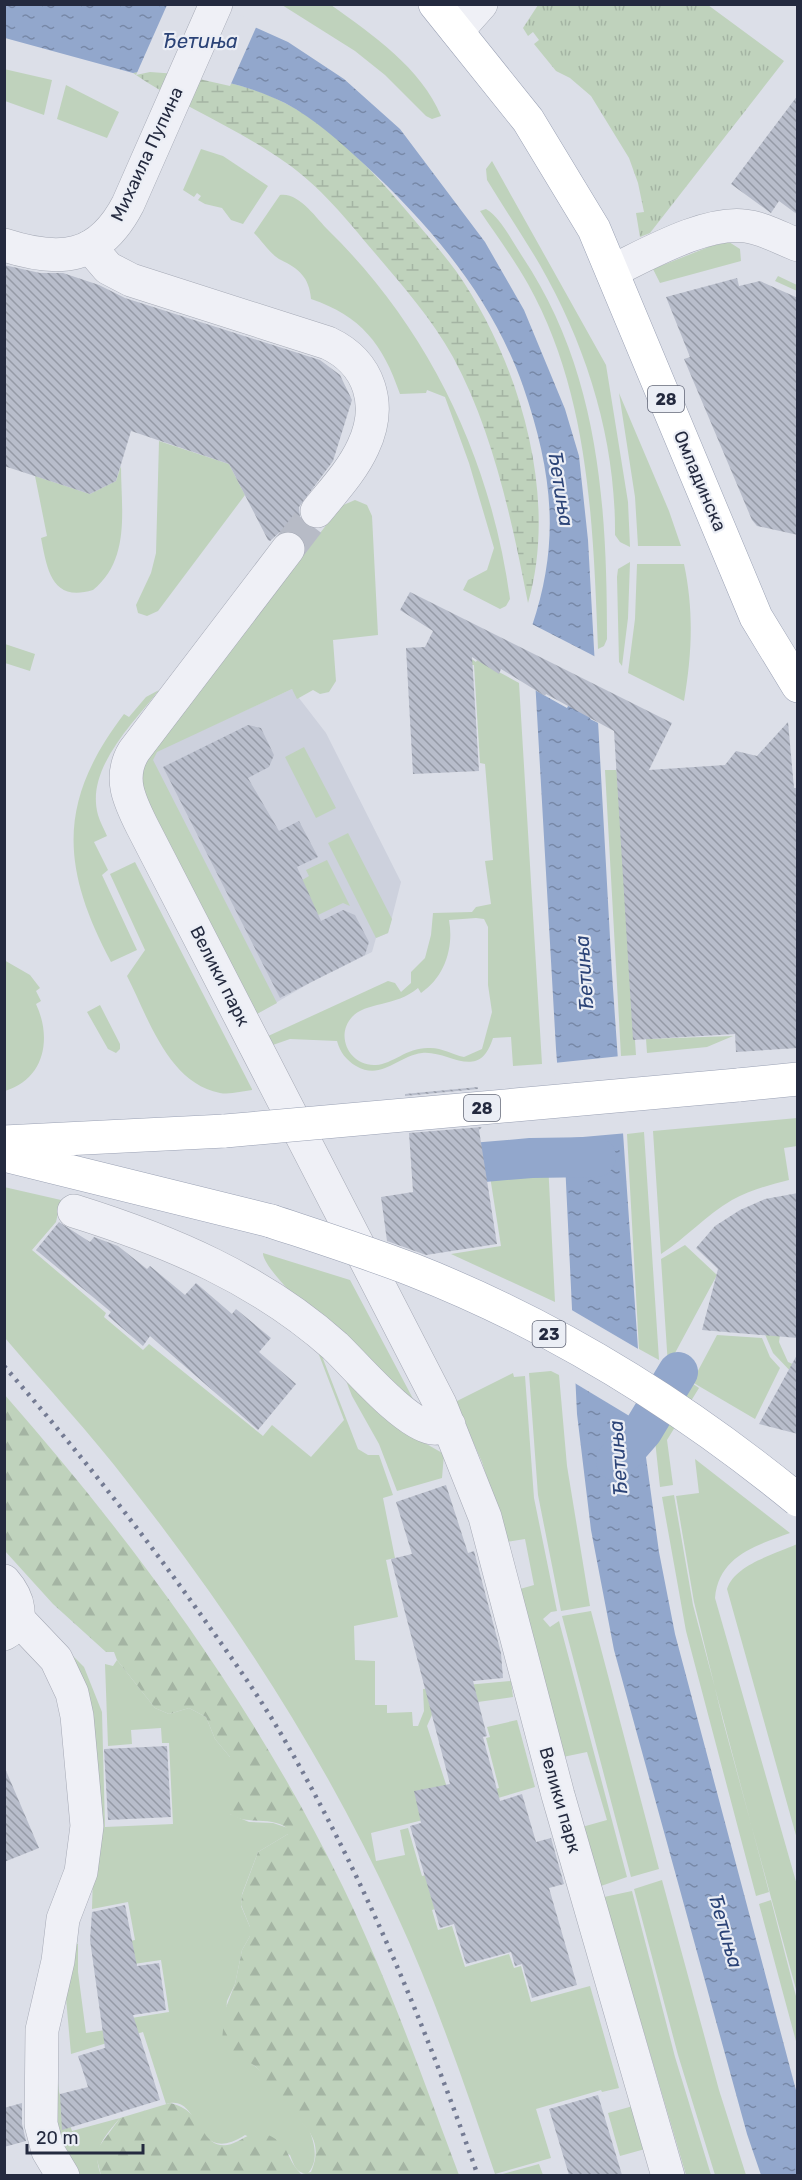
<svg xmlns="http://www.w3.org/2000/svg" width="802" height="2180" viewBox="0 0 802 2180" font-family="Rubik,sans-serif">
	<defs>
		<pattern id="forest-firs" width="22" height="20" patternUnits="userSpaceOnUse" patternTransform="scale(1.5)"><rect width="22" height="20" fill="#bfd2bc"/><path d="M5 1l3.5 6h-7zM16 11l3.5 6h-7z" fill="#a4b4a3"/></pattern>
		<pattern id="wetland-marsh" width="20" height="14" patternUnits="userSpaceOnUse" patternTransform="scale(1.5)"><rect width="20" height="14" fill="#bfd2bc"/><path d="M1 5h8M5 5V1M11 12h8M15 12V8" fill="none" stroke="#a4b4a3"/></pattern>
		<pattern id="park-tufts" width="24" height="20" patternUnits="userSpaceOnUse" patternTransform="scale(1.5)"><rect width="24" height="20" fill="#bfd2bc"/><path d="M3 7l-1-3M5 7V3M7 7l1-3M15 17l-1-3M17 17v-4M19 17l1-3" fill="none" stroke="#a4b4a3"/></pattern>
		<pattern id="water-ripples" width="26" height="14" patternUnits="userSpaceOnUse" patternTransform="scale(1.5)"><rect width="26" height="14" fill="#92a7cc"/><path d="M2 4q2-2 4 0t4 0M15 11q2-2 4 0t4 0" fill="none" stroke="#7788a7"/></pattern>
		<pattern id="building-back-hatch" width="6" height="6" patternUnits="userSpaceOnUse" patternTransform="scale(1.5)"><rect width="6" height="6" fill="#b8bdcb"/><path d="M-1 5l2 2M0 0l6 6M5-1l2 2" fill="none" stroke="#959aa6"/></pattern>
	</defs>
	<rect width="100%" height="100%" fill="#dcdfe8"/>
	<path fill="#cdd1dd" d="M292,689L326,733L401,882L388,933L376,938L372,952L332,972L322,952L299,965L308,984L255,1015L148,755Z"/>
	<path fill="#bfd2bc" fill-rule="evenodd" d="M282,5H331C372,34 422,69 441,116L432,119L426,116L385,75L355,51Z
		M4,69L52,80L44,115L5,101Z
		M66,85L119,112L107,138L57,119Z
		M201,149L223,156L268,186L243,224L231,220L222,208L205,204L198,200L201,196L197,193L194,197L183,190Z
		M492,161L606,365L628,502L630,547L620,542L615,535C616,440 587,347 540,265C523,236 504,208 487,180L486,169Z
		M280,195C299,192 316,218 329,231C429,329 491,459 510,599L506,606L500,609L463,590L468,580L487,570L494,548L469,463L445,397L427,390L426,393L400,394C383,344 361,316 311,299C309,277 299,269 281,260C272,256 262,241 254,233Z
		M486,209C501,218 512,241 522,256C599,371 607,504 607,639L604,646L598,649C593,526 590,395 528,284C514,259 496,235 480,211Z
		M729,242L740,249L741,261L660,283L653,269L711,246Z
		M778,276L797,285V291L775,281Z
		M619,393L669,511L681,546H638L635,497Z
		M159,441L229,464L245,495L158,611L147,616L138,613L136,605L151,573L156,553Z
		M121,466C121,509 131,559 93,590C51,603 47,568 41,538L47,536L35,476L90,494L116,481Z
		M355,500L367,505L372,516L378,635L333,640L336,681L329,692L320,694L313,690L297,699L292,689L157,752L153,760L277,1003L255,1015L145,801L141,773L155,746L341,506Z
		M630,562L628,618L622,666L619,662L617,577L618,569Z
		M637,564H684C694,611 692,654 684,701L628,673L635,619Z
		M5,644L35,654L30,671L5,663Z
		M455,648L476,662L477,660L519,683L542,1064L513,1066L511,1037L493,1038C479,1083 449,1050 422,1053C397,1056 382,1081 356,1066C346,1060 340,1052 337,1041L290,1039L270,1046L266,1037L388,981L395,983L401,992L411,983V972L425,958L431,935L433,913L472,912L476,907L491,904L485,861L493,860L485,764L480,763L474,665H445ZM476,918L484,919L488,927V985L492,1012L482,1049L464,1057C451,1054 441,1047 428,1048C406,1048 393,1064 376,1065C351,1067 334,1037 352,1017C365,1002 396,1007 418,988L421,993C445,977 454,947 449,920Z
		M159,690C134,723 85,768 98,815C100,822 104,829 107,836L94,842L108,870L102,875L137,950L111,962C61,867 57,802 124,714L129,717L146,697Z
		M304,747L336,808L316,818L285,757Z
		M605,770H616L617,772L636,1055L621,1056Z
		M348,833L392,919L388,933L376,938L328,843Z
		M327,860L350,906L343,903L316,916L299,882L309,876L306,870Z
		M135,862L252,1089V1090C242,1091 230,1095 220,1093C168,1083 148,1017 127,976L145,950L110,874Z
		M4,960L30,975L40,988L36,991L41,1001L36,1004C52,1038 45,1079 5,1091Z
		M100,1005L120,1044V1049L116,1053L108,1049L87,1012Z
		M733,1036L707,1047L647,1053L646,1039Z
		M797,1118V1146L784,1148L789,1180C769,1185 750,1190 732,1200C706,1215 686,1238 661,1254L653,1131Z
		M644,1132L659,1360L639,1349L627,1134Z
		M547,1140L548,1152L485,1157L484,1146Z
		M548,1162L555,1302L451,1254L501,1246L489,1170L429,1179L464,1169Z
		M4,1187L61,1200L56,1222L32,1250L106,1313L104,1317L143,1350L149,1344L263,1436L272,1425L311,1457L344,1420L316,1347L318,1346L358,1449L368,1455H379L393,1495L383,1498L395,1558L386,1560L398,1617L354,1626L355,1660L375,1661V1705H387V1713L412,1712L413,1726H418L424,1711L423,1689L511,1681L513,1697L435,1708L427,1726L455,1812L371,1833L376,1861L405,1855L400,1830L408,1828L422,1876L464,1865L446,1905L432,1910L438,1930L452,1926L465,1967L509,1954L514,1968L521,1966L531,2002L590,1986L619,2088L602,2092L601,2090L536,2109L551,2158L495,2174C465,2086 435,1997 396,1913C326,1759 233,1616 129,1484C90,1433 46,1386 5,1338Z
		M685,1245L717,1275L668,1366L661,1259Z
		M263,1253L350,1280L419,1410C394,1387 262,1277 263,1253Z
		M764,1332L780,1335L779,1342L788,1362L795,1365L796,1377L773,1353Z
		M717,1335L762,1338L770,1357L780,1368L755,1419L692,1382Z
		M551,1371L559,1375L567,1466L590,1606L561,1611L538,1495L529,1373Z
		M343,1373L416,1438L444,1454L442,1478L397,1491L379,1444L352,1396Z
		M513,1373L514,1377L525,1376L534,1498L557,1611L551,1612L543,1619L550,1627L559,1621L627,1877L601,1886L582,1827L607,1820L587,1752L563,1757L520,1589L534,1585L525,1539L507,1542L482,1462L455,1402Z
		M686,1379L699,1388L667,1440L673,1485L660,1487L654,1431Z
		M695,1459L790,1533C755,1546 719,1556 715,1598L797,1885V1993L723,1721L694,1602L676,1496L699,1493Z
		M674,1495L693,1605L769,1892L756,1896L686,1631L662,1497Z
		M797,1544V1839L727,1589C735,1564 776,1554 797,1544Z
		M591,1611L659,1869L631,1877L562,1616Z
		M67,1650L84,1667L102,1712L105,1827L173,1824L169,1743H162L161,1728L131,1730L132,1744L108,1746L105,1664L113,1666L117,1660L155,1708L169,1714L189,1708L206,1717L215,1739L230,1757V1814L249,1822L273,1823L288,1828V1834L258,1852L242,1894L241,1906L250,1927V1936L242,1950L235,1984L227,2001L225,2022L248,2060L267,2077L270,2086L309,2130C315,2143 319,2163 307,2174C296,2173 294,2165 290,2155L245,2135C192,2169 203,2092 166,2104L143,2032L71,2054L65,1987L70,1943L78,1944V1972L86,2033L125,2027V2019L169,2012L161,1960L100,1969L97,1948L135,1940L128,1902L92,1909L94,1840Z
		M517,1720L535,1787L471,1806L468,1796L499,1788L486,1738L490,1737L487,1727Z
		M662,1880L719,2090L746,2175H715L678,2055L634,1889Z
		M632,1891L675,2057L711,2175H686L604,1897Z
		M771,1900L797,2000V2045L759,1904Z
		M51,2014L59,2092L72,2131L120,2118C104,2137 91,2150 101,2175H74L56,2147Z
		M633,2106L645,2149L620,2156L608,2113Z
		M539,2164L543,2175H499Z"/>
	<path fill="url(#forest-firs)" d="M4,1394C136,1544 255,1707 343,1887C388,1980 423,2079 459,2175H101L95,2152L120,2118L170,2103C178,2105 185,2108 191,2114C203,2125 206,2148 227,2145C239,2143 247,2133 262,2132C293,2145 283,2155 301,2174L311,2172C327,2135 299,2123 280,2100C258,2075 267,2066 230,2054L222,2040L225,2010L235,1984L242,1950L250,1936V1927L241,1905L242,1895L258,1852L288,1834V1829C272,1815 247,1826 230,1814V1757L215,1739L206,1717L189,1708L169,1714L155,1708L117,1660L114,1652H106L53,1604L5,1551Z"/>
	<path fill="url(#wetland-marsh)" d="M150,69C196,76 243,81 285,103C335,129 375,173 410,215C425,233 442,252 456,271C519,360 559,496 528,603C512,521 493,431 453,357C432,319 402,285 374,252C347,220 320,186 285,162C237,128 181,106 133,73Z"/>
	<path fill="url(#park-tufts)" d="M538,5H708L784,61L650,233L640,237L636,213L644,212L638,183L629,158L591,96L570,78L556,71L534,44L539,40L533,32L528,36L523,28Z"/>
	<path fill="url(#water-ripples)" d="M5,5H206L288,42L344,79L400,129L485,242L524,310L565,409L579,456L588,540L612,974L645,1450L659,1552L675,1634L797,2094V2175H761L747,2134L614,1650L591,1530L577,1414L565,1162L556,1049L532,626C561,540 552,471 523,386C492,298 432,227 364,164C340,142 315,119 285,103C257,89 226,81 195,76C173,72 154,68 133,73L5,38Z"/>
	<path fill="#dcdfe8" d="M214,4L258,23L230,86L177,74L150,72L136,75L167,5Z
		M530,623L598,658L602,725L590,719L594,710L572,698L567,708L533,689Z
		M621,1056L628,1133L560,1139L554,1063Z
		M570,1309L640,1350L646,1426L573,1382Z"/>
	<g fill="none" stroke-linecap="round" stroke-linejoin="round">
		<path stroke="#92a7cc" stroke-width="40" d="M461,1164L531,1158L596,1157
			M616,1461L643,1430L678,1372"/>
	</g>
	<path fill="url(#building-back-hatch)" d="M798,95V215L779,201L771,213L731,184Z
		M4,265L40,273H63L99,285L125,298L320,360L340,375L352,400L333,461L299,507L300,518L311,528L308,539L305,541L299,534L290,530L280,532L270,541L268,540L229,464L131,431L116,481L90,494L4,466Z
		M737,278L739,286L760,281L798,298V535L757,526L752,520L684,359L690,357L666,297Z
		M410,592L672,723L649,770L725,765L736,751L757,756L788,722L794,788H798V1048L736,1052L735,1034L633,1040L614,731L546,694L545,696L501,669L499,674L472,657L479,771L413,774L406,648L425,647L433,631L400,610Z
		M248,725L261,728L274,755L269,767L248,778L279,831L299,821L318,857L297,867L321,921L343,910L355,915L369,942L365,955L280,998L163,767Z
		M478,1087V1089L405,1096V1094Z
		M482,1127L479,1130L497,1244L426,1255L387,1241L381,1197L413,1192L409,1133Z
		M798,1193V1338L702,1330L718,1269L696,1248L715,1226L740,1210L765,1199Z
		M59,1222L90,1242L94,1237L118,1246L147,1269L150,1266L185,1295L196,1283L232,1314L236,1309L271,1338L259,1352L296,1384L258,1430L150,1336L143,1346L108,1316L111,1312L36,1250Z
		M798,1353V1434L759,1424Z
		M446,1485L468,1553L474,1551L501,1653L503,1678L473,1681L487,1736L483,1737L500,1801L522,1794L536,1842L551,1838L564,1884L549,1888L577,1985L532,1998L522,1964L515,1966L511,1952L466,1964L454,1924L440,1928L410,1826L421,1823L414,1791L450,1784L391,1559L412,1554L396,1502Z
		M167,1746L171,1817L108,1820L104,1749Z
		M4,1766L39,1848L4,1862Z
		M125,1905L137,1966L159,1963L166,2010L133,2015L160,2100L62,2130L60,2094L88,2087L78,2056L105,2048L90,1940L92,1912Z
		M598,2095L622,2175H569L549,2109Z
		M22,2103V2124L26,2141L4,2147V2108Z"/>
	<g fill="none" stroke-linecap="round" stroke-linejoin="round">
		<path stroke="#b7bbc6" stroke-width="33" stroke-dasharray="33 16" stroke-linecap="butt" d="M288,549L317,511"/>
		<defs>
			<path id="minor" d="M457,31L481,4
				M90,247L108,268L131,280L328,343C370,363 383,405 363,447C352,471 333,491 317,511
				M612,271C648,254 705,221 745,226C763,228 780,238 798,245
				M288,549L134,751C118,777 129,800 142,826L440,1404L485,1517L558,1795L668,2176
				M74,1211C170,1241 260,1279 335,1346C357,1367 404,1423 432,1428C438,1429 444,1427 449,1425
				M18,1619L56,1659L72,1693L77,1716L87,1826L81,1872L63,1919L58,1961L42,2030L41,2124L48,2151L63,2176"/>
			<path id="tertiary" d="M4,245C60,263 99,260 128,204L216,4
				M4,1581C18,1597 27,1621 4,1634"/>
			<path id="primary" d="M435,4L528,120L594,229L756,617L798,686
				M738,1085L798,1079
				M4,1142L225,1131
				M4,1155L271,1221"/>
		</defs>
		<use href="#minor" stroke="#a5a9b5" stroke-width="34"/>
		<use href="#tertiary" stroke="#a5a9b5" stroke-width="34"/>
		<use href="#primary" stroke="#9aa1b4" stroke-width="34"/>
		<use href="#minor" stroke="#eff0f6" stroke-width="33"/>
		<use href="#tertiary" stroke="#eff0f6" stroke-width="33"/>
		<use href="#primary" stroke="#fff" stroke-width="33"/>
		<path stroke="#747b93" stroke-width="4.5" stroke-dasharray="3 6" stroke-linecap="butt" d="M4,1366C72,1444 136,1524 196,1608C228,1653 261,1698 288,1746C366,1882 426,2028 478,2176"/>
		<defs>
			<path id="primary-bridge" d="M225,1131L738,1085
				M271,1221C319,1237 366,1252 413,1270C553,1325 682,1405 798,1500"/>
		</defs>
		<use href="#primary-bridge" stroke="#9aa1b4" stroke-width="34" stroke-linecap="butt"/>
		<use href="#primary-bridge" stroke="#fff" stroke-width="33"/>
	</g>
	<g text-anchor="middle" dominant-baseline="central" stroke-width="4.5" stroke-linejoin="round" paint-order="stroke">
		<g fill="#ebeef5" stroke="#606576" stroke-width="1.5">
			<rect x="648" y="386" width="36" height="26" rx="4.5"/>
			<rect x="464" y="1095" width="36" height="26" rx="4.5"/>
			<rect x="532.5" y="1321" width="33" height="26" rx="4.5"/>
		</g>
		<g font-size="16" font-weight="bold" fill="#242a3f">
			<text x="666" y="399">28</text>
			<text x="482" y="1108">28</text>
			<text x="549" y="1334">23</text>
		</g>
		<g font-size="18" fill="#242a3f" stroke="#ebeef5">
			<text transform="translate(147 154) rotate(-65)">Михаила Пупина</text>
			<text transform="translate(700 481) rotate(67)">Омладинска</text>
			<text transform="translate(220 976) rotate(63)">Велики парк</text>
			<text transform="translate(560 1800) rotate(74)">Велики парк</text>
		</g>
		<g font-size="20" font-style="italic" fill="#2b4377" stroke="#ebeef5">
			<text x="200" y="41">Ђетиња</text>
			<text transform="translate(561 489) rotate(81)">Ђетиња</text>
			<text transform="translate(584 973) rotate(-94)">Ђетиња</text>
			<text transform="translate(618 1458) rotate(-94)">Ђетиња</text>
			<text transform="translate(726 1931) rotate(74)">Ђетиња</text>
		</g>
	</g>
	<rect width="802" height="2180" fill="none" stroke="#242a3f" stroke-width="12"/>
	<path d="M27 2144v9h116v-9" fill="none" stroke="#242a3f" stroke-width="3"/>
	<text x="36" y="2144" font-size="18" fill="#242a3f" stroke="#ebeef5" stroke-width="4.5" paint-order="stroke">20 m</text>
</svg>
